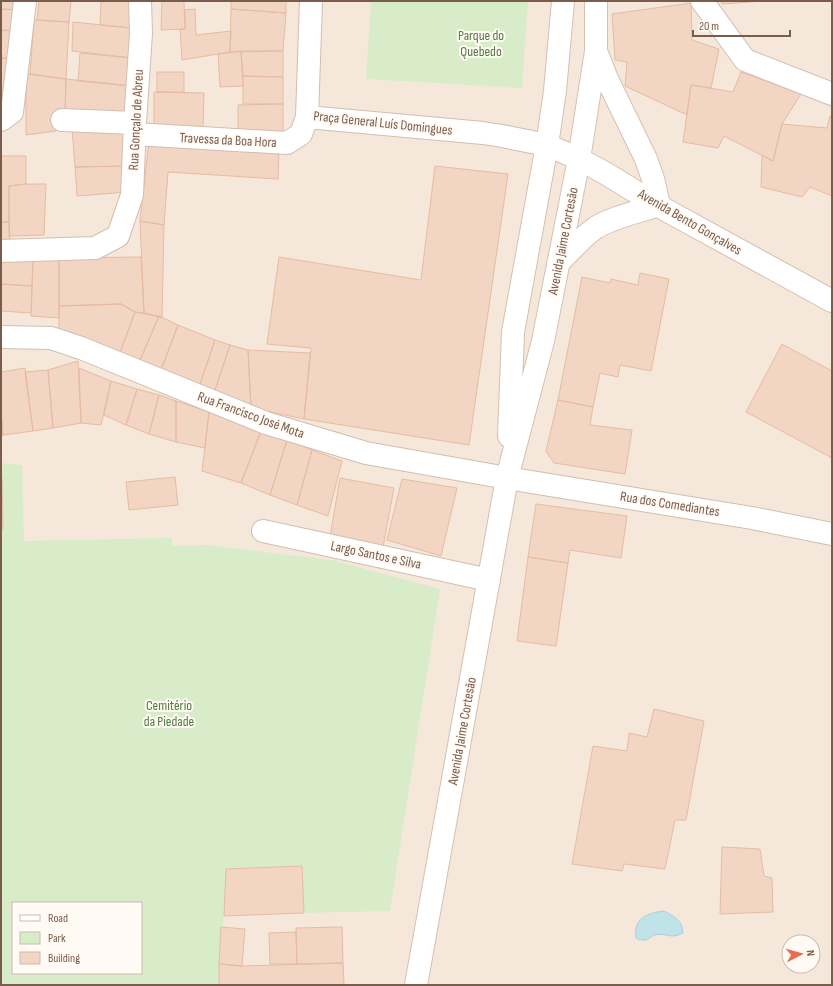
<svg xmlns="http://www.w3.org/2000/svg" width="833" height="986" viewBox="0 0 833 986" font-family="'Sofia Sans Condensed',sans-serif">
	<rect width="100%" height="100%" fill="#fdf6ec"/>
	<path fill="#f5e8da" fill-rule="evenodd" d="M1,1H832V985H1ZM13,903H141V973H13ZM789,942H813V966H789Z"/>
	<path fill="#d8ecc9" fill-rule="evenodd" d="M371,1H528L522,88L366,79Z
		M1,463L22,465L24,541L172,538V546L206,545L332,560L440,589L390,911L304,913L302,866L227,869C225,884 226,901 224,916C220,939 219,962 219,985H1ZM13,903H141V973H13Z"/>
	<path fill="#bfe3e8" stroke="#a5d3da" d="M664,911C675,917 682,920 683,933C671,940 665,932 654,935C650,937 648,941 642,940C640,940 638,939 636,938C633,918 648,913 664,911Z"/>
	<path fill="#f3d5c3" stroke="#e6bba3" d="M1,1H18L17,10L1,9Z
		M39,1H71L69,22L37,20Z
		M101,1H133L132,28L100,25Z
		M162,1H184L185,29L161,30Z
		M231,1H286V13L231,9Z
		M721,1H764L722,4Z
		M691,3L692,40L719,49L711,88L691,85L687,115L625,86L627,62L615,60L612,14Z
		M1,9L17,10L15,31L1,30Z
		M195,9L196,35L231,31L230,52L182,60L180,29H185V10Z
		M231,9L286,13L283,51L230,52Z
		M34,20L69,22L66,79L30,74Z
		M73,22L132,28V58L72,51Z
		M1,30L15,31L13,59L1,58Z
		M241,51H283V77L243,76Z
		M241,51L243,86L220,87L218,54Z
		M80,53L132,58V86L78,81Z
		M1,58L13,59L10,90L1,89Z
		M157,72H184V92H157Z
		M741,72L801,94L782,124L773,161L724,136L718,148L683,142L691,85L733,92Z
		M26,74L66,79L65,113L55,115L56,131L26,135Z
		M243,76L283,77V104H243Z
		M66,79L132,86L131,114L65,113Z
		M1,89L10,90L9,107L1,106Z
		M154,92L204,93L203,132L154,131Z
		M283,104V135H238V105Z
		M830,116H832V196L810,187L802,197L761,187L762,155L773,161L782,124L827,128Z
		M72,128L130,131L128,166L75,167Z
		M149,141L279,151L278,179L168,172L164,225L140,221Z
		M1,156H26V184L9,186V222H1Z
		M128,166V192L77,196L75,167Z
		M435,166L508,174L469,445L304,419L311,348L267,344L279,257L421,280Z
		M26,184H46L44,235L9,236V186Z
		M140,221L164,225L162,318L144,313Z
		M1,222H9L10,242H1Z
		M59,254V318L31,316L33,260Z
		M141,257L144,313L135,312L121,304L59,306V258Z
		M1,258L33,260L32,286L1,284Z
		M640,273L669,279L651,371L620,365L618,377L600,373L593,407L558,400L582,277L610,283L611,279L638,285Z
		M1,284L32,286L31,313L1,311Z
		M121,304L135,312L118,358L59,336V306Z
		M135,312L159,316L138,365L118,358Z
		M159,316L178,325L160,373L138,365Z
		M178,325L215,340L199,387L160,373Z
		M215,340L230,345L214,393L199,387Z
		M782,344L832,371V458L746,412Z
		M230,345L248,350L251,408L214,393Z
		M248,350L310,353L304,419L251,408Z
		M78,361L81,423L53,428L48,370Z
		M25,368L33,431L3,435L1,412V372Z
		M79,368L111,381L101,425L81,423Z
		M48,370L53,428L33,431L25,372Z
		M111,381L137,389L126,425L104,415Z
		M137,389L159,395L149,434L126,425Z
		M159,395L176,401V442L149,434Z
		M558,400L593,407L590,425L632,430L625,474L554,463L546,451Z
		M176,401L209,412L205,448L176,442Z
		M1,412L3,435L1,436Z
		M209,412L261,431L241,483L202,471Z
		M261,431L287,440L270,495L241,483Z
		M287,440L312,450L297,505L270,495Z
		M312,450L342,461L328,516L297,505Z
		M175,477L178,505L129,510L126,482Z
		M1,478H2L3,529L1,530Z
		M340,478L394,488L383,547L330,537Z
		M402,479L457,488L441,556L387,540Z
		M536,504L627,516L621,558L570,550L568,563L528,557Z
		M528,557L568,563L556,646L517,641Z
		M654,709L704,721L686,820H675L665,869L624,864L622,871L572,864L593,746L627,751L629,733L647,737Z
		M722,847L760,849L764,876L772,878L773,912L720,914Z
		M302,866L304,913L224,916L226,869Z
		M221,927L245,929L242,966L219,964Z
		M342,927L343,963L297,964L296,928Z
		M296,932L297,964H270L269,933Z
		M343,963L344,985H219V964L242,966Z"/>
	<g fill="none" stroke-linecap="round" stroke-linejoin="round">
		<defs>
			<path id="street" d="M311,1L307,117L483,133L502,136L547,145
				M702,1L745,60L832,94
				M1,120L12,112L25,1
				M62,120L135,123
				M135,134L287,143L301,134L307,117
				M1,251L95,248L118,236L132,195L135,123L141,33L140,1
				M1,337L51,338L81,348L266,423L366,453L507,478L752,518L832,534
				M263,531L489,580"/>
			<path id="secondary" d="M596,51L607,79L646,159L653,179L659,205
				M547,145L579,159L605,173L664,209L832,301
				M558,263C570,252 581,238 594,229C609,218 641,211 659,205
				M509,436L513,332L547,145L555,91L563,1
				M416,985L507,478L543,341L579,159L596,51V1"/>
		</defs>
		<use href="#street" stroke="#d1beb0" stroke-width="24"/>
		<use href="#secondary" stroke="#d6c0b0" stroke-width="24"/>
		<use href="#street" stroke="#fff" stroke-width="22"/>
		<use href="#secondary" stroke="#fff" stroke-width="22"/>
	</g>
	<g text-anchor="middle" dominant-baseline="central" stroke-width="4" stroke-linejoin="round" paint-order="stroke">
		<g font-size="14" fill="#537a41" stroke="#fffaf3">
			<text x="481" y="35">Parque do<tspan x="481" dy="16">Quebedo</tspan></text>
			<text x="169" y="705">Cemitério<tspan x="169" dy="16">da Piedade</tspan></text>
		</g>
		<g font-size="14" fill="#7a5c4d" stroke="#fffaf3">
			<text transform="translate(136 120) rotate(-87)">Rua Gonçalo de Abreu</text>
			<text transform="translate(383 123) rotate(6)">Praça General Luís Domingues</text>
			<text transform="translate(228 140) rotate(3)">Travessa da Boa Hora</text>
			<text transform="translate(690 222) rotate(30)">Avenida Bento Gonçalves</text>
			<text transform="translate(563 241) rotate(-79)">Avenida Jaime Cortesão</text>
			<text transform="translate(251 415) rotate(20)">Rua Francisco José Mota</text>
			<text transform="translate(670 504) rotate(9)">Rua dos Comediantes</text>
			<text transform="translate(376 555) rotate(12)">Largo Santos e Silva</text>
			<text transform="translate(462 731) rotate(-80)">Avenida Jaime Cortesão</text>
		</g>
	</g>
	<rect width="833" height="986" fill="none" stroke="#7a5c4d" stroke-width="4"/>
	<rect x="12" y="902" width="130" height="72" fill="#fffaf3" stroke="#cabbb1"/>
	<rect x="20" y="915" width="20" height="6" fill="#ffffff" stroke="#cabbb1"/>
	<text x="48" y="922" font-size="12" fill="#7a5c4d">Road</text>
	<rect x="20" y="932" width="20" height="12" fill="#d8ecc9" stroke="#cabbb1"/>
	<text x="48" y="942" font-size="12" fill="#7a5c4d">Park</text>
	<rect x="20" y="952" width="20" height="12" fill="#f3d5c3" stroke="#cabbb1"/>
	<text x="48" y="962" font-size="12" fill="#7a5c4d">Building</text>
	<g transform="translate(801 954) rotate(84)"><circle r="19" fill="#fffaf3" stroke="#cabbb1"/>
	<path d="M0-3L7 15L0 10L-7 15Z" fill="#e76f51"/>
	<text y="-6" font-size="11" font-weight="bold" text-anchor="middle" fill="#7a5c4d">N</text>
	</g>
	<path d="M693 30v6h97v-6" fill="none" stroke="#7a5c4d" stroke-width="2"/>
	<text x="699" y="30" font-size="12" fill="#7a5c4d" stroke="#fffaf3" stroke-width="3" paint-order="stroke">20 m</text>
</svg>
